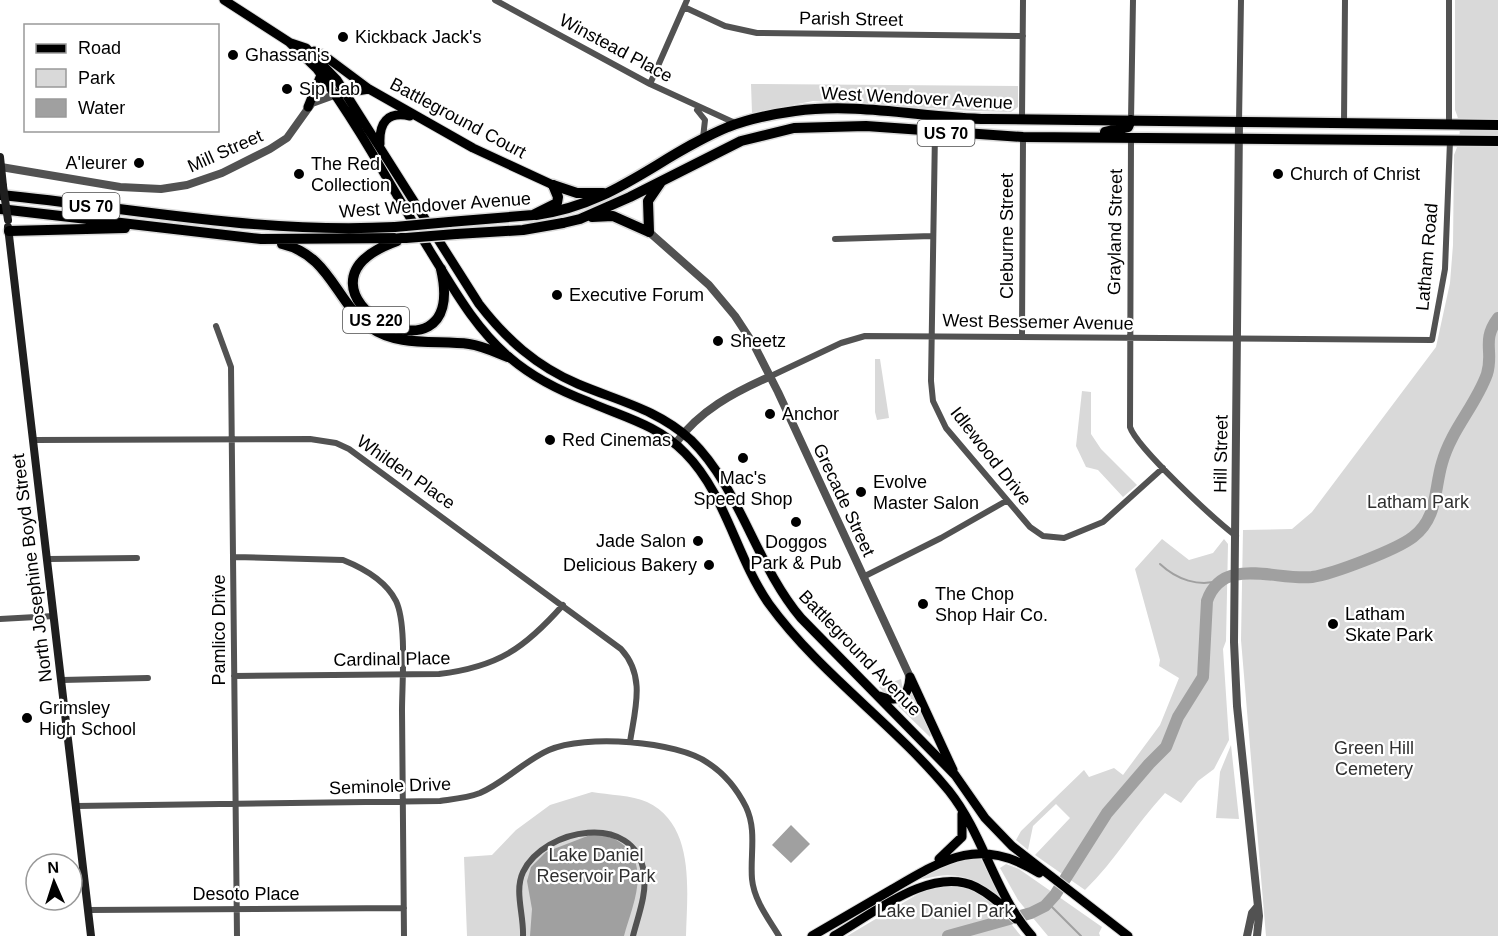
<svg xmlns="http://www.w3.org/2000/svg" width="1498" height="936" viewBox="0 0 1498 936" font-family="Helvetica,sans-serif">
	<rect width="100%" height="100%" fill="#fff"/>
	<path fill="#d9d9d9" d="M1455,0H1498V936H1266L1241,640L1243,530L1292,529L1312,512L1436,347L1450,283L1453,245L1454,155C1461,139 1462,126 1455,110Z
		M751,84L1018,86V107L1011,112L974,111L813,101L752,113Z
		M875,359H880L889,418L877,420L875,412Z
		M1082,391L1091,392V434L1101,449L1137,485L1123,497L1098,470L1086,467L1076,446Z
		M1162,539L1189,560L1213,553L1224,539L1228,544L1226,641L1223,649L1229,740L1214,769L1198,781L1181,803L1165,793C1135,825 1116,860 1085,890L1035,855L1070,818L1056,804L1033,826L1028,850L1016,840L1021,831L1084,770L1089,777L1114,768L1123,775L1160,725L1179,678L1159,666L1160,660L1135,569Z
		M901,679L903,690L896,697L886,695L879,687Z
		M913,693L931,734L930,737L898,706Z
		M1231,745L1239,819L1216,818L1220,772Z
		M592,792C608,795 632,795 647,802C696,825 687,892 686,936H467L464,857L492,855L516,830L550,805Z
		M980,857L1002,900C985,883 962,872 938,876C931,877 925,880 920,878L960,860Z
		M1006,864L1019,869L1102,927L1099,933L1100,936H1048L1018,900L1000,868Z
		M959,885L989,897L1021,936H847L928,888Z"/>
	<path fill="#a0a0a0" d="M791,825L810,844L791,863L772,845Z
		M590,835C602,835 612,836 621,843C652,866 632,906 624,936H530L532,909L527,881L531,867L546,852Z"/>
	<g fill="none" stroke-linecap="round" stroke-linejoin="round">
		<path stroke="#a0a0a0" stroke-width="2" d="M1160,564C1176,579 1199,588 1221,580
			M1047,902L1081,936"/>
		<path stroke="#a0a0a0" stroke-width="12" d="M948,936L1031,913L1045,906L1055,895L1107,813L1149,764L1166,747L1178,717L1203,677L1207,601C1223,555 1276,581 1312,577C1333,574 1396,550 1413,537C1438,518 1434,490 1442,463C1451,430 1476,405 1487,374C1494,351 1481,341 1498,318"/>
		<defs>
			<path id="primary" d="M224,0L289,42L317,69C359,126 393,190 430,251C453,288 475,328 509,357C533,378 560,391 589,402C623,417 658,425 685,453C726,494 736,557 769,604C820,674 894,724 949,791C984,835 995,895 1032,936
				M291,43L306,48L337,80L479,304C506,339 536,366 578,384C618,401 657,409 691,440C740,488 756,565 801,618L955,775L985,818L1012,846L1128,936
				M314,51L322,54L369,89
				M339,94L369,89L473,148L553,185
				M308,107L321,75
				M380,144C379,123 387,111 410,116
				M910,677L953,770
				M879,696C899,703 908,699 910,677
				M939,859L962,837V814
				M812,936C838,921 865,905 891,890C945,858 980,836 1039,873
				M834,936C873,914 931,865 976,887C992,895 1003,907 1016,919"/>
			<path id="trunk" d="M1105,132L1128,127L1131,120
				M553,185L577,193H603
				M536,215C616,204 658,156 728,127C749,119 773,114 795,111C859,102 924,118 988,119C1158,122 1328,122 1498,125
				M592,217L613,216L649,232
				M563,223L580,219L630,197L741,141L794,128L866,126L1023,137L1498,141
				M649,232L648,201L661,182"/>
			<path id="motorway" d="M0,195C135,208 258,234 395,227
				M0,209L261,239L406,238
				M449,222L533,215L557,203L558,197L553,185
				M9,231L125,228
				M456,234L523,230L563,223
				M397,241C266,288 471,400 441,269
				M282,244C330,255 335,301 370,327C397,347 437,340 469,344C483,346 495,352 508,357"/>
		</defs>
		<use href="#primary" stroke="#dbdbdb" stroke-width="11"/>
		<use href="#trunk" stroke="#dbdbdb" stroke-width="13"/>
		<use href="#motorway" stroke="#dbdbdb" stroke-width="13"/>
		<path stroke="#525252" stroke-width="6" d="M495,0L650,84L735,123
			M1449,0V124
			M684,7L725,26L757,33L1023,36
			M650,84L687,0
			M697,110L705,120L703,138
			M1022,119L1023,0
			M1131,120L1133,0
			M1239,122L1241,0
			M1344,123L1345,0
			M935,132L931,381L933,401L946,428L1030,527L1043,536L1064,538L1103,522L1163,468
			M1131,137L1130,427C1137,448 1215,520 1236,536
			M835,239L932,236
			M216,326L231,367L237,936
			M1022,336L1023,137
			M771,376L841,343L865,336L1432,340L1445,269L1450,141
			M34,440L310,439L336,443L349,449L621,649C646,676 635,709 630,742
			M234,557L343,560C363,568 386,581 396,601C407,624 402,683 402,711C402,786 403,861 404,936
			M49,559L137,558
			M863,577L941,538L1006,501
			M0,619L54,616
			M234,676L439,674C498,667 525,648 563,605
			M62,680L148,678
			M76,806L440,801C454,799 467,798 480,793C505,782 524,761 549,750C585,734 677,741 708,763C725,774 737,789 746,807C757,830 750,855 752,879C754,900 768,918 779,936
			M88,910L404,908
			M523,936C524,915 514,891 523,872C544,828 635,811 644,873C647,894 638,916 633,936"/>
		<path stroke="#525252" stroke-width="8" d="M1239,122L1234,642L1237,706L1259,916L1257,936
			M1,167L120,187L161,189L187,185L222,173L270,149L287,138L312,103L334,95
			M649,232L709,285L735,316L754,345L778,392L910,677
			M675,444C700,410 733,393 771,376
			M1247,936L1252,913L1257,907"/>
		<path stroke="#1f1f1f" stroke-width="8" d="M0,157L3,186
			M8,227L91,936"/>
		<use href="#primary" stroke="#000" stroke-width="9"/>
		<use href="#trunk" stroke="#000" stroke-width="10"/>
		<use href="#motorway" stroke="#000" stroke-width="10"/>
		<defs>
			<path id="motorway-bridge" d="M395,227L449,222
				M406,238L456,234"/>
		</defs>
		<use href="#motorway-bridge" stroke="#dbdbdb" stroke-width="13" stroke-linecap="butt"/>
		<path stroke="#1f1f1f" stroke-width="8" d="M3,186L8,220"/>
		<use href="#motorway-bridge" stroke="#000" stroke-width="10"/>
	</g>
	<g fill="#000" stroke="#fff" stroke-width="2">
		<circle cx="343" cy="37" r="6"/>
		<circle cx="233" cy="55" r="6"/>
		<circle cx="287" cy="89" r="6"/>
		<circle cx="139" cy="163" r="6"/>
		<circle cx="299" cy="174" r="6"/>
		<circle cx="1278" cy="174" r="6"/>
		<circle cx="557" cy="295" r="6"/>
		<circle cx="718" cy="341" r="6"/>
		<circle cx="770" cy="414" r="6"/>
		<circle cx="550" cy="440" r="6"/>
		<circle cx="743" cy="458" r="6"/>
		<circle cx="861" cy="492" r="6"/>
		<circle cx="796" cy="522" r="6"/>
		<circle cx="698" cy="541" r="6"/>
		<circle cx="709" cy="565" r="6"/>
		<circle cx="923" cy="604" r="6"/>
		<circle cx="1333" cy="624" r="6"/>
		<circle cx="27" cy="718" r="6"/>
	</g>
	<g text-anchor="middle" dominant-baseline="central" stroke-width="4.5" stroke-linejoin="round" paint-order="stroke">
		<g fill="#fff" stroke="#4c4c4c" stroke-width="1.5">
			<rect x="917.5" y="120" width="57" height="26" rx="4.5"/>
			<rect x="62.5" y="193" width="57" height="26" rx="4.5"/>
			<rect x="343" y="307" width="66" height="26" rx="4.5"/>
		</g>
		<g font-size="16" font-weight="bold" fill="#000">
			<text x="946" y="133">US 70</text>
			<text x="91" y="206">US 70</text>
			<text x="376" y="320">US 220</text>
		</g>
		<g font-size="18" fill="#000" stroke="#fff">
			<text transform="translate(851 19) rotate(1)">Parish Street</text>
			<text transform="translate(616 48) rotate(28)">Winstead Place</text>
			<text transform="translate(917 98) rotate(3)">West Wendover Avenue</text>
			<text transform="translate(458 118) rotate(28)">Battleground Court</text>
			<text transform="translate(225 151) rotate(-24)">Mill Street</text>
			<text transform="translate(435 205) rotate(-4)">West Wendover Avenue</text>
			<text transform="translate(1115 232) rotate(-89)">Grayland Street</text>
			<text transform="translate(1007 236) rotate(-90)">Cleburne Street</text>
			<text transform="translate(1427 257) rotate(-85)">Latham Road</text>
			<text transform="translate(1038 322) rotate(1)">West Bessemer Avenue</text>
			<text transform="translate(1221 454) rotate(-89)">Hill Street</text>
			<text transform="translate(991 456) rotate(52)">Idlewood Drive</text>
			<text transform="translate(406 472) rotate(35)">Whilden Place</text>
			<text transform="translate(844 500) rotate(65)">Grecade Street</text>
			<text transform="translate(32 568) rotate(-97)">North Josephine Boyd Street</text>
			<text transform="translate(219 630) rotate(-90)">Pamlico Drive</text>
			<text transform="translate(860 653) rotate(46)">Battleground Avenue</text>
			<text transform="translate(392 659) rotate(-1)">Cardinal Place</text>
			<text transform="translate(390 786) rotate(-2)">Seminole Drive</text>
			<text x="246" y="894">Desoto Place</text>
		</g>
		<g font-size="18" fill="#000" stroke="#fff" text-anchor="start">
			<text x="355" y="37">Kickback Jack's</text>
			<text x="245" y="55">Ghassan's</text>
			<text x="299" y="89">Sip Lab</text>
			<text x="127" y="163" text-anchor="end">A'leurer</text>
			<text x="311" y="164">The Red<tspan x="311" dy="21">Collection</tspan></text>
			<text x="1290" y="174">Church of Christ</text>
			<text x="569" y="295">Executive Forum</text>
			<text x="730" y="341">Sheetz</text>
			<text x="782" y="414">Anchor</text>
			<text x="562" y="440">Red Cinemas</text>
			<text x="743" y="478" text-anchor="middle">Mac's<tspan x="743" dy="21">Speed Shop</tspan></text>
			<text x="873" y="482">Evolve<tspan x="873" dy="21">Master Salon</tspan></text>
			<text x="686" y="541" text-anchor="end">Jade Salon</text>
			<text x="796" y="542" text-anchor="middle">Doggos<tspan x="796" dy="21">Park &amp; Pub</tspan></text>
			<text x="697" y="565" text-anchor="end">Delicious Bakery</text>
			<text x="935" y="594">The Chop<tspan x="935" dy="21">Shop Hair Co.</tspan></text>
			<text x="1345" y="614">Latham<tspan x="1345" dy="21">Skate Park</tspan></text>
			<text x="39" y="708">Grimsley<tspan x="39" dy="21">High School</tspan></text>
		</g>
		<g font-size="18" fill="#303030" stroke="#fff">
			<text x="1418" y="502">Latham Park</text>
			<text x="1374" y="748">Green Hill<tspan x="1374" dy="21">Cemetery</tspan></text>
			<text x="596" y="855">Lake Daniel<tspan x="596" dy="21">Reservoir Park</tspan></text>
			<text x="945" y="911">Lake Daniel Park</text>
		</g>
	</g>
	<rect x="24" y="24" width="195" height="108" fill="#ffffff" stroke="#999999" stroke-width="1.5"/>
	<rect x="36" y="44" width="30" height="9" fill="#000000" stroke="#999999" stroke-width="1.5"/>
	<text x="78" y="54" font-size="18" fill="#000000">Road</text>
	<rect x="36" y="69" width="30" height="18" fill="#d9d9d9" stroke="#999999" stroke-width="1.5"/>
	<text x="78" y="84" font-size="18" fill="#000000">Park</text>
	<rect x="36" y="99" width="30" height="18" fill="#a0a0a0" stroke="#999999" stroke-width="1.5"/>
	<text x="78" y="114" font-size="18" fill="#000000">Water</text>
	<g transform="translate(54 882) rotate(357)"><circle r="28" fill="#ffffff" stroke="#999999" stroke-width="1.5"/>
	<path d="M0-4.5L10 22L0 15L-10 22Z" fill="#000000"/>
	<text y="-9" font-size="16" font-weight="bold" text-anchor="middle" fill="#000000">N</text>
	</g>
</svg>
